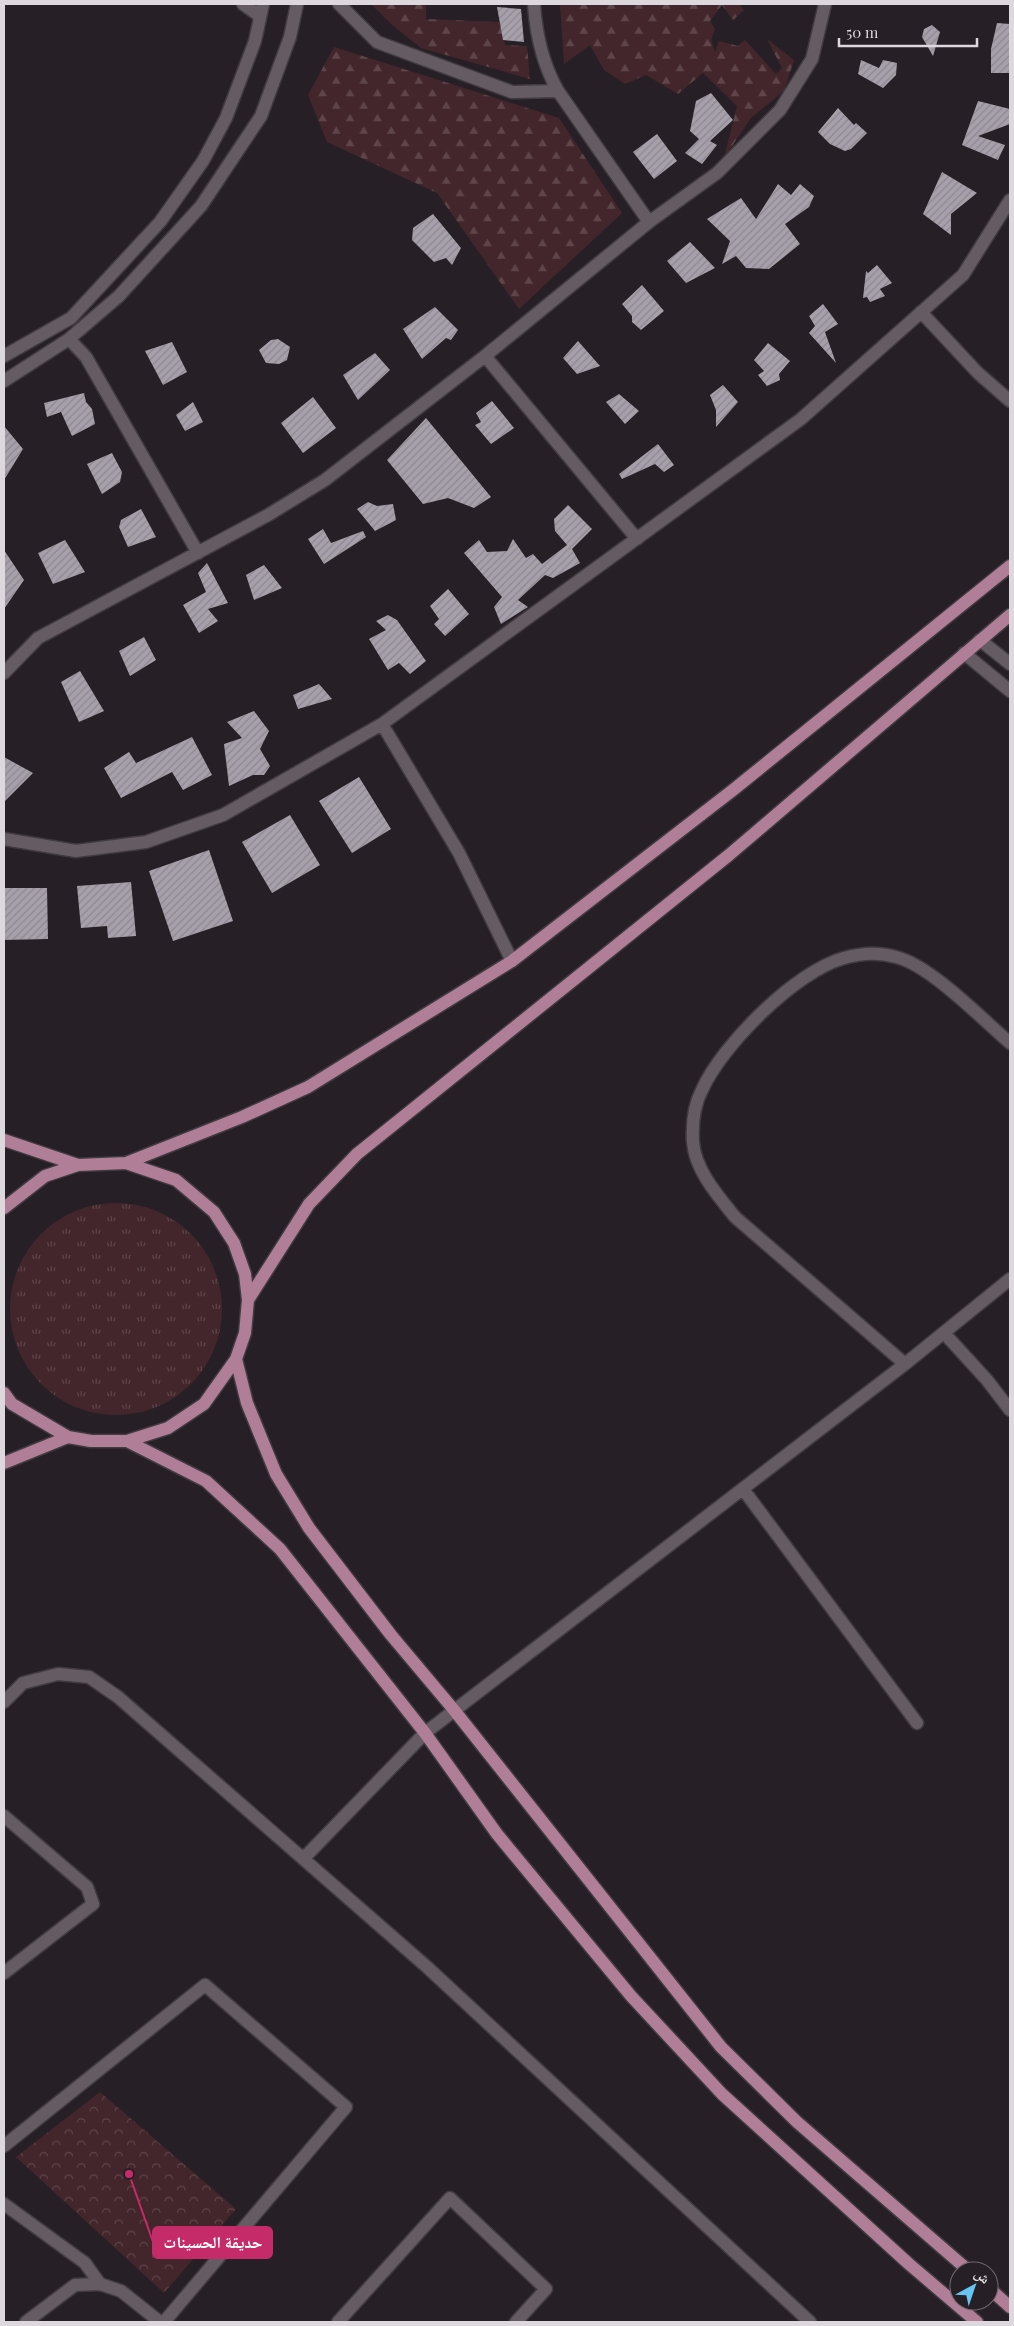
<svg xmlns="http://www.w3.org/2000/svg" width="1014" height="2326" viewBox="0 0 1014 2326" font-family="'Playfair Display','Noto Naskh Arabic',serif">
	<defs>
		<pattern id="grass-tufts" width="24" height="20" patternUnits="userSpaceOnUse" patternTransform="scale(1.25)"><rect width="24" height="20" fill="#43262b"/><path d="M3 7l-1-3M5 7V3M7 7l1-3M15 17l-1-3M17 17v-4M19 17l1-3" fill="none" stroke="#5e4549"/></pattern>
		<pattern id="forest-firs" width="22" height="20" patternUnits="userSpaceOnUse" patternTransform="scale(1.25)"><rect width="22" height="20" fill="#43262b"/><path d="M5 1l3.5 6h-7zM16 11l3.5 6h-7z" fill="#5e4549"/></pattern>
		<pattern id="park-crowns" width="20" height="18" patternUnits="userSpaceOnUse" patternTransform="scale(1.25)"><rect width="20" height="18" fill="#43262b"/><path d="M2 6a3 3 0 1 1 6 0M12 15a3 3 0 1 1 6 0" fill="none" stroke="#5e4549"/></pattern>
		<pattern id="building-hatch" width="6" height="6" patternUnits="userSpaceOnUse" patternTransform="scale(1.25)"><rect width="6" height="6" fill="#a6a0aa"/><path d="M-1 1l2-2M0 6l6-6M5 7l2-2" fill="none" stroke="#8d8890"/></pattern>
	</defs>
	<rect width="100%" height="100%" fill="#261f25"/>
	<path fill="url(#grass-tufts)" d="M10 1309a106 106 0 1 1 212 0a106 106 0 1 1-212 0Z"/>
	<path fill="url(#forest-firs)" d="M371,4H426V19L500,22L505,45L527,46L530,79L421,48L391,24Z
		M560,4H739L744,10L733,20L722,5L710,21L715,29L711,40L715,52L719,41L738,46L745,40L776,74L782,68L767,39L794,60L784,91L751,118L724,158L737,106L703,73L678,94L646,75L625,84L604,70L590,45L564,64Z
		M334,47L559,118L622,213L519,309L437,193L327,142L308,95Z"/>
	<path fill="url(#park-crowns)" d="M100,2092L236,2209L164,2293L16,2157Z"/>
	<path fill="url(#building-hatch)" d="M497,7L521,9L524,42L503,40Z
		M997,23L1010,24V73H991V49Z
		M932,25L940,32L933,56L922,37L924,29Z
		M861,60L879,68L883,60L897,63L896,75L883,88L858,74Z
		M711,93L733,120L710,141L717,145L702,164L685,153L699,139L690,131L696,101Z
		M978,101L1010,109V124L978,136L1005,145L998,160L962,145Z
		M838,108L854,125L856,123L867,133L851,149L845,151L830,144L818,132Z
		M657,134L677,161L654,179L633,152Z
		M942,172L977,193L951,214V235L923,214Z
		M778,184L791,195L800,184L814,196L809,207L785,224L800,244L769,269L746,268L736,256L722,264L730,241L707,219L741,198L756,219Z
		M433,214L461,248L452,265L446,258L434,262L412,240L413,228Z
		M690,242L715,268L686,283L667,261Z
		M877,265L892,283L880,289L885,296L870,302L867,297L863,298L866,271L868,273Z
		M642,285L664,311L641,330L632,322V316L622,304Z
		M823,304L838,324L825,332L836,363L809,333L815,326L809,316Z
		M435,307L458,330L451,340L446,338L422,359L403,329Z
		M278,339L290,347L287,360L279,364L266,363L259,350L271,340Z
		M578,341L600,366L577,374L563,358Z
		M172,342L187,372L163,385L145,351Z
		M768,343L790,361L779,374L780,380L767,386L758,375L764,371L754,360Z
		M375,353L390,370L358,400L343,375Z
		M723,385L738,402L716,427V410L710,395Z
		M84,393L86,402L92,409L95,424L72,436L61,412L47,417L44,403Z
		M619,394L639,411L625,424L606,402Z
		M313,397L336,428L303,453L281,423Z
		M492,401L514,428L491,444L475,425L481,422L476,413Z
		M193,402L203,422L185,431L176,415Z
		M426,418L491,497L474,508L448,498L423,504L387,460Z
		M4,426L23,449L4,480Z
		M658,444L674,465L664,472L655,464L622,479L619,474Z
		M112,453L122,472L120,482L102,494L87,464Z
		M368,502L377,506L393,504L396,520L375,531L357,509Z
		M568,505L592,529L572,549L580,563L553,578L545,575L518,600L528,607L501,624L494,607L502,597L464,553L479,540L487,552L507,551L513,539L526,558L533,554L542,564L567,545L555,531L554,519Z
		M141,509L156,537L128,547L119,527L121,520Z
		M323,529L331,543L363,531L366,537L324,564L308,539Z
		M65,540L85,572L53,584L38,553Z
		M4,550L24,580L4,609Z
		M207,563L228,603L208,609L218,621L199,633L183,605L206,592L198,573Z
		M264,565L282,588L254,600L246,575Z
		M448,589L469,614L445,636L434,624L439,619L430,606Z
		M388,615L397,620L426,661L410,674L399,663L388,670L369,639L386,630L376,621Z
		M144,637L156,660L130,676L119,651Z
		M80,671L104,711L79,722L61,682Z
		M319,684L332,699L298,709L293,695Z
		M254,711L269,731L260,749L270,766L264,775H253L229,786L224,744L242,738L227,722Z
		M192,737L212,775L183,790L172,772L121,798L104,768L129,752L136,763Z
		M4,757L33,773L4,802Z
		M359,777L391,829L352,853L319,801Z
		M290,815L320,865L272,893L242,842Z
		M209,850L233,921L173,941L149,871Z
		M131,882L136,936L108,938L107,926L81,928L77,886Z
		M4,888H47L48,939L4,940Z"/>
	<g fill="none" stroke-linecap="round" stroke-linejoin="round">
		<defs>
			<path id="minor" d="M243,4L260,16
				M339,4L377,42L512,92L558,91L649,222
				M534,4C536,34 543,65 558,91
				M921,312L978,373L1010,401
				M69,339L86,357L198,553
				M4,356L71,318L160,222L203,161L226,118L255,41L263,4
				M485,356L637,539
				M4,381L69,339L119,296L201,206L261,116L290,37L297,4
				M4,673L38,638L268,515L325,480L485,356L649,222L717,173L780,110L812,59L825,4
				M382,724L459,853L512,961
				M4,839L76,851L146,842L223,815L382,724L801,419L963,275L1010,200
				M944,1333L987,1380L1010,1410
				M905,1364L735,1217C718,1196 695,1170 693,1142C692,1125 694,1105 702,1090C722,1045 796,971 844,958C861,953 879,952 896,957C930,965 982,1019 1010,1043
				M743,1489L917,1723
				M4,1702L23,1683L58,1674L89,1677L118,1697L427,1967L810,2322
				M4,1816L87,1887L93,1904L4,1973
				M303,1859L425,1733L905,1364L1010,1279
				M4,2146L205,1985L346,2107L164,2322
				M4,2204L85,2263L100,2284
				M338,2322L450,2198L546,2289L516,2322"/>
			<path id="tertiary" d="M980,640L1010,664
				M964,653L1010,691"/>
			<path id="secondary" d="M26,2322L75,2285L100,2284L121,2291L160,2322"/>
			<path id="primary" d="M4,1140L78,1165
				M126,1163L242,1117L308,1087L512,961L733,790L1010,566
				M4,1208L45,1176L78,1165L126,1163L176,1180L214,1212L234,1243L245,1274L248,1300L245,1333L236,1359L204,1404L168,1428L127,1441H91L68,1437L12,1404L4,1393
				M248,1300L309,1204L357,1154L729,855L1010,615
				M236,1359L247,1403L276,1474L309,1528L391,1635L454,1710L721,2047L797,2122L969,2271
				M127,1441L206,1481L280,1549L425,1733L497,1834L631,1996L722,2094L909,2264L977,2322
				M4,1463L68,1437
				M989,2288L1010,2307"/>
		</defs>
		<use href="#minor" stroke="#403b40" stroke-width="15"/>
		<use href="#tertiary" stroke="#403b40" stroke-width="15"/>
		<use href="#secondary" stroke="#403b40" stroke-width="15"/>
		<use href="#primary" stroke="#403b40" stroke-width="15"/>
		<use href="#minor" stroke="#655c63" stroke-width="12"/>
		<use href="#tertiary" stroke="#655c63" stroke-width="12"/>
		<use href="#secondary" stroke="#655c63" stroke-width="12"/>
		<use href="#primary" stroke="#b17e98" stroke-width="12"/>
	</g>
	<path fill="none" stroke="#c52b68" stroke-width="2" d="M129 2174L153 2242"/>
	<circle fill="#c52b68" stroke="#261f25" stroke-width="2" cx="129" cy="2174" r="5"/>
	<rect fill="#c52b68" stroke="#c52b68" stroke-width="2" x="153" y="2227" width="119" height="31" rx="5"/>
	<g font-size="16" text-anchor="middle" font-weight="bold" fill="#fff">
		<text x="213" y="2248">حديقة الحسينات</text>
	</g>
	<rect width="1014" height="2326" fill="none" stroke="#ddd8dd" stroke-width="10"/>
	<g transform="translate(974 2286) rotate(40)"><circle r="24" fill="#261f25" stroke="#6f696f"/>
	<path d="M0-4L9 19L0 12L-9 19Z" fill="#68c4f0"/>
	<text y="-8" font-size="14" font-weight="bold" text-anchor="middle" fill="#ddd8dd">ش</text>
	</g>
	<path d="M839 38v8h138v-8" fill="none" stroke="#ddd8dd" stroke-width="2.5"/>
	<text x="846" y="38" font-size="15" fill="#ddd8dd" stroke="#261f25" stroke-width="4" paint-order="stroke">50 m</text>
</svg>
